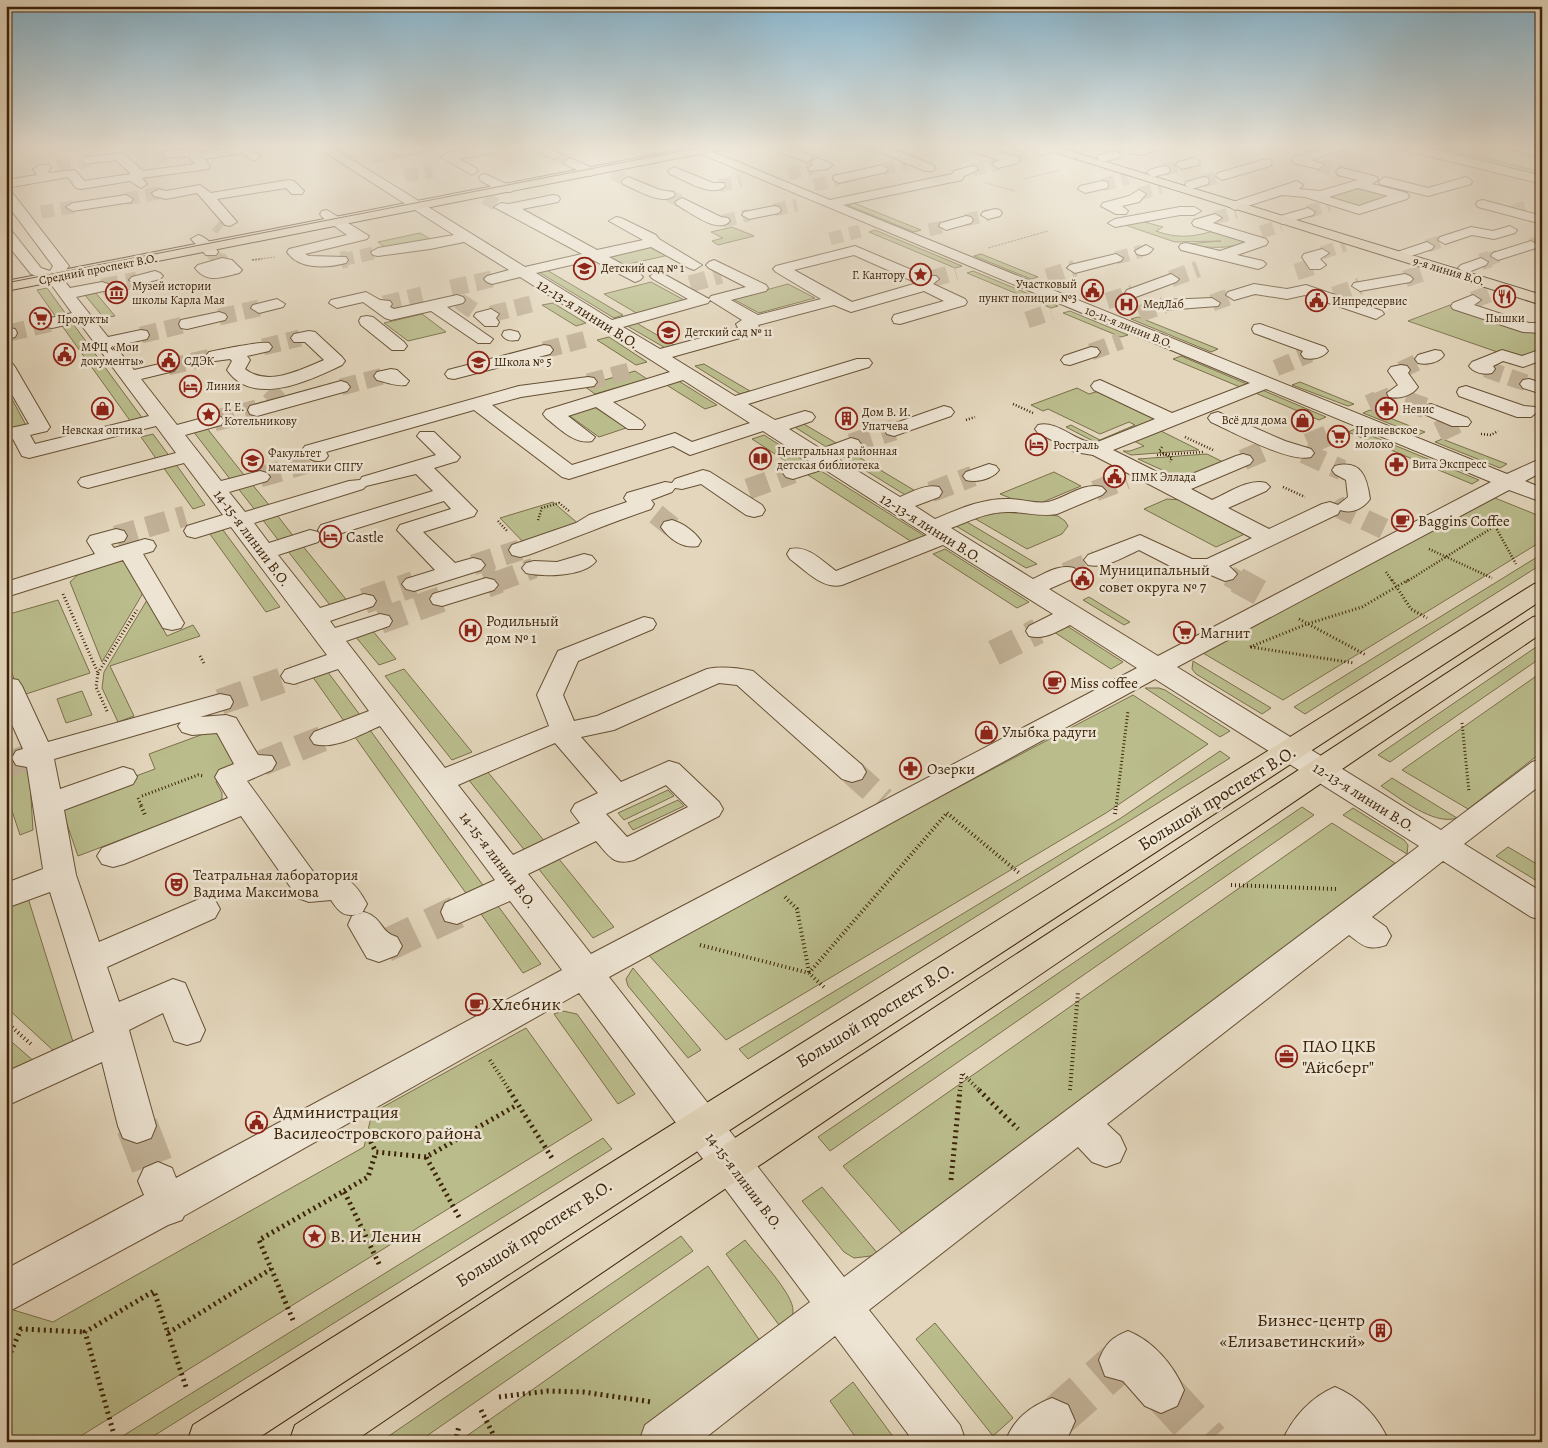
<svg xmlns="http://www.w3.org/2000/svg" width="1548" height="1448" viewBox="0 0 1548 1448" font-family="Alegreya,serif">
	<rect width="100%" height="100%" fill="#e3d6bc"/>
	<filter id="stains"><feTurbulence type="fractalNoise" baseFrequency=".004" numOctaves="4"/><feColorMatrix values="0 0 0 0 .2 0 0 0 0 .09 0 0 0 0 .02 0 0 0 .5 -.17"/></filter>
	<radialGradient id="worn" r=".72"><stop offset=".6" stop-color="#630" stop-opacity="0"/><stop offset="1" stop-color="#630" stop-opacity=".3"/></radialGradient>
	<path fill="#babc8c" stroke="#7b704a" d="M1411,146H1436L1542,172V178Z
		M1356,187C1369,190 1380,192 1392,196L1360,207L1326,196Z
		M854,203L921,230L914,232L847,205Z
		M1141,221L1163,227L1156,231C1178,239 1194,237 1217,230L1234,238L1238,237L1252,241C1229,249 1211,249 1187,244L1221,241L1175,242L1122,224Z
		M732,227L754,236L718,245L712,241L723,238L711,232Z
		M875,230L962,266L955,268L869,232Z
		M420,233L432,240L389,250L378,242Z
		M652,246L669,255L620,266L603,257Z
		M981,254L1038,277L1031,279L974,256Z
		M545,269L623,315L614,318L537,271Z
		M973,271L1058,306L1051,308L967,273Z
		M651,282L686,301L638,314L604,294Z
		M788,284L815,298L759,313L733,299Z
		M47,288L68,317L58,320L37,290Z
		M95,292L115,316L104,318L84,294Z
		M553,303L586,323L576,326L542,305Z
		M1450,305L1542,335V360L1532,364L1408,321Z
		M1070,311L1128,335L1121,337L1063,313Z
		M422,314L446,332L408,341L384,323Z
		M1138,317L1218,349L1211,352L1131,319Z
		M71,321L143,419L131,422L60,323Z
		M633,321L676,346L667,349L624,324Z
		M609,337L647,362L636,365L597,340Z
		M1181,356L1247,384L1240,387L1173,359Z
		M704,364L750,391L740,394L695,366Z
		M635,371L647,379L595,394L584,386Z
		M677,380L717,405L705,409L665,384Z
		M1300,382L1354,404L1348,406L1292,385Z
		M6,388L27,427L6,432Z
		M1077,388L1089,394L1099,391L1156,417L1157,421L1107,442L1093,441L1066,427L1071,425L1100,440L1135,425L1129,422L1100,434L1048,409L1043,411L1031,405Z
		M1260,389L1326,417L1319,420L1253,392Z
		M593,406L626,428L599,437L567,414Z
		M1370,410L1425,432L1418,435L1363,413Z
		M802,423L838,444L828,448L793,426Z
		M206,427L244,475L230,479L193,431Z
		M1355,429L1479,480L1472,484L1348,432Z
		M1159,430L1199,450L1131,455L1123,451H1130L1144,446L1134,441Z
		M153,434L170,457L157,460L141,437Z
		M764,435L808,463L795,467L752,439Z
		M1442,439L1507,464L1500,468L1435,442Z
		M852,453L917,492L907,496L842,456Z
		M1207,454L1223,462L1182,479L1138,459Z
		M175,463L205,505L193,509L163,467Z
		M818,469L928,538L915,544L805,473Z
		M1054,472L1081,486L1036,505L1025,504L1000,494Z
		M251,483L270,506L255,510L237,487Z
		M1495,498L1542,517V541L1283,700L1203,653Z
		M1167,499L1183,500L1247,533L1216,547L1144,509Z
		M553,502L581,526L526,545L500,518Z
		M998,510L1058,516L1065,521L1068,526L1062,534L1027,549L974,518Z
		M277,515L294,537L279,541L262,519Z
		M967,522L1037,564L1026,568L956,526Z
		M220,526L280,607L266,612L207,530Z
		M302,545L349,603L333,609L287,550Z
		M945,549L1029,602L1017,608L933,554Z
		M1542,554V564L1305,714L1294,707Z
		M121,561L125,562L143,593L102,662L70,582L81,572Z
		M1089,597L1130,622L1124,625L1083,600Z
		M58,600L90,673L20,696L6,656V615Z
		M147,600L167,636L193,625L200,636L110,666L134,716L118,722L102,688L104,672Z
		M1067,626L1123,662L1111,669L1054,632Z
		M372,630L396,659L379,665L355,636Z
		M1542,643V657L1390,762L1378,755Z
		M1193,661L1271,708L1262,714L1196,674L1192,669Z
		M404,669L472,752L452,760L385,676Z
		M327,671L360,715L344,721L312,676Z
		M1542,672V752L1468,809L1402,770Z
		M1145,688H1159L1165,690L1230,731L1220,737Z
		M82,691L92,715L66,723L57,699Z
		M1133,695L1208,744L1106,813L726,1040L646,952Z
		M217,729L236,765L224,769L216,782L222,793V799L215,804L78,856L60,804L155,769L149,754Z
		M370,730L485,888L468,896L355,737Z
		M1220,751L1230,758L748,1059L739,1049L1121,818Z
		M29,766L33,830L20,835L6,793V775Z
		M487,771L546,843L526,852L468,779Z
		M1392,778L1457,818C1434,826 1400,798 1381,786Z
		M668,790L674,796L624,820L618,813Z
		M678,800L684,806L633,830L628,823Z
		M1302,807L1314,815L830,1151L818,1137Z
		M1353,808L1404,840L1408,845L1407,854L1343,815Z
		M1332,823L1395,863L904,1236L843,1166Z
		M1508,847L1542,867V884L1496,856Z
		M559,859L614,927L593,938L538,868Z
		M28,898L74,1045L56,1053L6,1007V907Z
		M498,906L541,964L523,973L481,914Z
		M633,968L701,1050L688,1058L628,986L626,979Z
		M563,1011L577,1014L635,1094L618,1104L554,1014Z
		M526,1028L592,1120L71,1442H6V1312L10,1309L53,1322L364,1147L372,1113Z
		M6,1037L36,1063L6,1077Z
		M603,1138L612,1149L144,1442H113Z
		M822,1187L879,1255L854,1258L844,1252L802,1201Z
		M681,1236L693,1251L418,1442H380Z
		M745,1240C756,1255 794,1294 793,1311C793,1320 789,1326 785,1333L726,1254Z
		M708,1266L765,1348L641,1442H458Z
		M935,1323L1013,1418L993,1436L916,1339Z
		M853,1382L897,1442H859L830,1401Z"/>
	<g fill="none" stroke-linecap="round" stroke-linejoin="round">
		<path stroke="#c2b298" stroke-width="13" stroke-dasharray="13 7" stroke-linecap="butt" d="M872,146L881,149
			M1535,150L1542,147
			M555,155L570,162
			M1114,155L1133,150
			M371,157L399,152
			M1014,157L1041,151
			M156,158L170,155
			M1318,165L1342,172
			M58,166L89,161
			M882,169L906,164
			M972,170L998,164
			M1164,170L1182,165
			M612,173L628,181
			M788,174L814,168
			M405,176L432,171
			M1203,181L1222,176
			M814,185L839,179
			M1102,185L1128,178
			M719,186L741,181
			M1139,194L1161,188
			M668,195L682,202
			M485,198L501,207
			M126,199L159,193
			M774,210L797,205
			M1513,211L1525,207
			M41,212L73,207
			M1308,212L1329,205
			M1215,218L1236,212
			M966,220L988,215
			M723,221L749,215
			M216,225L221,229
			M929,230L946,226
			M1261,232L1281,226
			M830,239L860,231
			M1531,245L1542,241
			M1427,246L1445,240
			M211,252L219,260
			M1322,253L1345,245
			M1116,258L1142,251
			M341,260L378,252
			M1487,260L1498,256"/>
		<path stroke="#c2b298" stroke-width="17" stroke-dasharray="17 8" stroke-linecap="butt" d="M218,259L222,263
			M341,260L347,259
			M1481,262L1490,259
			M1296,272L1315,266
			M1047,277L1075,268
			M931,279L956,272
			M1171,279L1198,269
			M1405,279L1428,271
			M690,284L721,275
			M102,287L137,280
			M451,288L492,279
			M1334,295L1360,286
			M1473,300L1494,292
			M459,301L474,311
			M1107,301L1133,293
			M1212,303L1234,295
			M384,304L422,295
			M491,314L531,304
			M1139,314L1164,305
			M219,317L259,308
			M1027,320L1051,312
			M9,333L52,323
			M141,335L187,324
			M263,347L300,338
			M544,350L586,339
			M1091,352L1121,341
			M168,367L215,356
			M1276,368L1310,354
			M1486,369L1529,384
			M1401,370L1424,359
			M588,382L633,370
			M341,387L383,376
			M269,390L279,400
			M1405,401L1409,402
			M1375,402L1396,393"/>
		<path stroke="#c2b298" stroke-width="21" stroke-dasharray="21 11" stroke-linecap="butt" d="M1405,401L1431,410
			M1369,405L1378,401
			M214,421L257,410
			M1438,432L1459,422
			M851,444L894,430
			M1308,444L1336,432
			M1304,453L1342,470
			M1243,460L1266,450
			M260,477L321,459L318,456
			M748,489L793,473
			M1095,491L1126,479
			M931,492L973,476
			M1348,506L1342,509L1393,533
			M656,514L672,527
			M116,536L185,516
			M473,565L520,550
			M1066,573L1096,560
			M1229,576L1239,582
			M496,582L534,568"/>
		<path stroke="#c2b298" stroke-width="26" stroke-dasharray="26 13" stroke-linecap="butt" d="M1237,580L1268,597
			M486,585L499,580
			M364,601L414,584
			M380,621L442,599
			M994,653L1038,631
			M220,702L294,676
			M262,763L324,738
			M6,765L26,758
			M852,772L883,800"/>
		<path stroke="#c2b298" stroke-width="33" stroke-dasharray="33 17" stroke-linecap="butt" d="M385,946L457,912"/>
		<path stroke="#c2b298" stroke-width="42" stroke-dasharray="42 21" stroke-linecap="butt" d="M137,1126L158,1181
			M1161,1390L1209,1442
			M1052,1421L1121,1360"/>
		<defs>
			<path id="minor" d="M239,146H248L260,157L254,161L242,153L204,159L210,166L208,169L142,178L147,184L141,188L130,181L81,189L76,188L68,177L6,188V180L37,175L33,169L39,165H49L51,168L48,171L49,173L75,170L84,181L131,174L116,160L85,164L83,161L85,158L89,157L123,153L143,171L195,164L188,156L166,158L164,155L166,152L191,148L199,153Z
				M315,146H330L525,267L582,254L494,207L501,203L509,204L553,195L558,196L560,199L558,202L522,209L597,250L643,240L609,221L616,217L621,218L656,235L659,239L702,265L694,270L689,268L651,247L609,257L640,274L643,277L640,280L635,282L593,260L536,273L612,320L688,299L653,279L650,276L658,271L709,299L711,296L746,287L709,268L706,265L709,262L714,260L766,285L768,288L766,291L731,300L758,315L821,299L776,272L773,269L776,266L855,246L926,276H936L939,279L933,284L965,299L967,302L965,305L900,324L894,323L892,319L894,315L944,301L924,291L851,312L834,305L758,325L760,329L758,333L672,357L735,396L857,359H869L872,363L869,367L748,404L775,420L805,411L812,413L815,417L812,421L789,429L821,449L851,438L858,440L861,444L858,448L835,457L900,497C912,492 925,484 939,487L942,492L939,497L915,506L935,519C959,509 983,498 1009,499C1021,499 1036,504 1048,502C1066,498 1083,482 1102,487L1106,491L1102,495L1057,514C1041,517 1026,512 1010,512C989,511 970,521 951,528L1033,579C1046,573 1059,564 1074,568L1078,573L1074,578L1049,589L1158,656L1491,482L1266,389L1113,450L1175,481L1236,456L1243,454L1250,456L1253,460L1250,464L1191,489L1212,500C1228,493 1249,478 1266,483L1270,487L1266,491L1228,508L1269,529L1322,504L1330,502L1338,505L1348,497L1346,480L1335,474L1332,470L1335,466C1362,459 1367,478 1370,499C1363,509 1351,514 1340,510L1338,514L1229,566L1237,574L1233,579L1225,581L1206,573L1180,571L1139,550C1123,557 1105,569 1088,565L1084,560L1088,555L1140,535L1192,559H1207L1252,538L1093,455L1075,452L1038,433L1035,429L1038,425C1058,420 1075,442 1095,443L1155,419L1094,390L1091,386L1094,382L1100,380L1172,413L1250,383L682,146H699L830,200L952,174L954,171L972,166L976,167L978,170L964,176L962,180L843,205L1507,474L1542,458V472L1525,481L1542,488V502L1509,490L1177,667L1441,830L1532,762L1542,759V784L1464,844L1542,892V920L1531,917L1443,861L1372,917L1386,927L1391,936L1386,945C1368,951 1363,946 1349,935L1107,1124L1120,1136L1126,1149L1120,1162L1106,1167L1092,1162L1078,1147L869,1310L960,1425L966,1442H914L835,1336L700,1442H639L645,1425L810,1302L579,993L184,1216L182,1220L168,1225L6,1313V1269L144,1195L138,1181L144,1168L158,1162L172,1168L176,1178L562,970L510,901L457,924L445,921L441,912L445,903L495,880L380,726C361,734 335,750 314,744L310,738L314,732L369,711L338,669L294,684L285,682L281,676L285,670L327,655L231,527L195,538L187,536L184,531L187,526L223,515L184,463L88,488L81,486L78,482L81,478L176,453L156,426L29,458L22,456L13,439L6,441V429L29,424L6,384V362L12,363L15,367L50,427L47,431L30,435L35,444L149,416L79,322L52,328L46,327L44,323L46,319L72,313L48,280L31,274L6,243V229L11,230L41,268L50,271L53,266L6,203V190L11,191L69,266L61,277L70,288L102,282L108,284L110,287L108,290L76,297L108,337L141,330L147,331L149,335L147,339L115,346L134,370L168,362L174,363L177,367L174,371L141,379L177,425L214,415L221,417L224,421L221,425L185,435L221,481L260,471L267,473L270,477L267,481L229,492L245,512L349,481L360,480L362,477L436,455L417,436L420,432H434L460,457L457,461L434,468L477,511L474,516L423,532L455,563L473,558L481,560L485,565L481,570L414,591L406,589L402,584L406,579L435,570L397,530L400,525L451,509L444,501L329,537L321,535L318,530L321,525L433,491L416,474L366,486L363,489L254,523L269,543L310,530L318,532L321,537L318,542L278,555L320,608L364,594L373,596L376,601L373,606L330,621L335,628L380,614L389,616L392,621L389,626L346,641L445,768L549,726L537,695L558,651L644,617L653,619L656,624L653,629L578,661L563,695L574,721L597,716L707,669C722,666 738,668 753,671L862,765L866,772L862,779L852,782L842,779L737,685L719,683L614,730L581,737L621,782L669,761L679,764L719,802L723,809L719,816L634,860C613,866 609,856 596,841L528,874L591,954L1137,668L1070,625C1056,632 1044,640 1029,636L1026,631L1029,626L1053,614L943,545L842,585C823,590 805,570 790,559L787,554L790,549C808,545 822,561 836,571L927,535L824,469L793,479L786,477L783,473L786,469L809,461L763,431L690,455L673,446L569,479L562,477L474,410L326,452L328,456L325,460C314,463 308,459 302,450L305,446L519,386L588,377L594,378L597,382L594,386L521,397L492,405L572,465L675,433L692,442L750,423L683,380L613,402L642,421L645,425L642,429H628L596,407L568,416L595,437L592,441C575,445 559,428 546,418L543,414L546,410L670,372L520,277L492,284L487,282L484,279L487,276L509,270L464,242L430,249L378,256L373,255L371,252L378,248L454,235ZM854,255L917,283L852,302L794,270ZM710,300L742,320L736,324L738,328L660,349L623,327L708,303ZM1155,679L1419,846L844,1277L609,977ZM555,743L598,793L575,804L571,811L580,823L513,855L458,785ZM666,785L688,807L627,837L606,814Z
				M410,146H430L431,147L429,150L399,156L393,152L395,149Z
				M488,146H501L497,152L459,159L476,168L478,171L472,175L441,157L447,153Z
				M538,146H546L561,155L555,159L538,152Z
				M786,146L811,155L813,158L807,162L782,153V147Z
				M887,146L933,165L935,168L933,171H925L883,153V147Z
				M980,146L1018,157L1020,160L1018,163L998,168L992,164L1000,160L966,150L964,147Z
				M1054,146L1056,149L1054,152L1041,155L1035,151L1041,147Z
				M1133,146H1167L1143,155L1129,153V147Z
				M1332,146H1352L1312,160L1324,165L1318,169L1294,163L1292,160L1294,157Z
				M1398,146H1420L1542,176V184L1400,149Z
				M1502,146H1524L1542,150V158Z
				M1114,151L1118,152L1120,155L1118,158L1103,162L1097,158L1099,155Z
				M570,158L595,169L597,172L591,176L566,165L564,162Z
				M817,158L833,165L827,169L810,171L808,168L813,165L811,162Z
				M1194,158L1200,162L1198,165L1182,169L1176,165L1178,162Z
				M1266,159L1270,160L1272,163L1270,166L1222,180L1216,176L1218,173Z
				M882,165L888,169L886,172L839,183L833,179L834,176Z
				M1164,166L1168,167L1170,170L1168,173L1153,177L1147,173L1149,170Z
				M674,167L713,183H724L725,186C713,199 683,179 670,174L668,171Z
				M1342,168L1377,177L1378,180L1372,184L1407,193L1409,196L1407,199L1359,214L1305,197L1282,195L1235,210L1228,206L1230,203L1297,181L1303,185L1299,189L1320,191L1358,180L1338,175L1336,172L1338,169ZM1358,188L1388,196L1359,206L1329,197Z
				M485,174L511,186L513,189L511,192H501L481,181L479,178L481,175Z
				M628,177L660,190L673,192L675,195C663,207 636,189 623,184L622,181Z
				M1203,177L1208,178L1209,181L1208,184L1191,189L1185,185L1186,182Z
				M1385,177L1428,188L1466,177L1472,181L1471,184L1428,196L1380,184L1379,181Z
				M289,180L294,181L304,191L302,194H292L286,188L217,199L237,222L230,226L225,225L197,193L166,199L154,196L152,193L159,189L166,191L200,185L211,193Z
				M1102,181L1107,182L1108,185L1107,188L1085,193L1078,189L1080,186Z
				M1139,190L1146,194L1139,202L1122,206L1128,211L1126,214H1116L1101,206L1103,203L1129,196Z
				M126,195L133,199L131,202L73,211L66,207L73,203Z
				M682,198L721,217L728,218L730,221C718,235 690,212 677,205L675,202Z
				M1483,200L1542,216V224L1478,207L1476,204L1478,201Z
				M774,206L779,207L781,210L779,213L749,219L742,215L744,212Z
				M1180,207H1194L1201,211L1194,215H1180L1115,227L1108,223L1115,219Z
				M1308,208L1315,212L1313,215L1282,224L1275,220L1277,217Z
				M995,209L1000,210L1002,213L1000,216L988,219L981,215L983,212Z
				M327,210L369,236L367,239L305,254L309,256L346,257L348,260L346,263C327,268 299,270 287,252L289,249L347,235L322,217L320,214L322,211Z
				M1215,214L1222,218L1213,223L1266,239L1268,242L1266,245L1237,255L1263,261L1266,264L1263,267L1258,269L1181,250L1179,247L1181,244L1186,243L1220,251L1246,242L1194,226L1192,223L1194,220Z
				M966,216L971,217L973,220L971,223L946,230L939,226L941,223Z
				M1510,226L1517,230L1515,233L1494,239L1472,235L1445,244L1438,240L1440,237L1471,227L1493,231Z
				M198,235C206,237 214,245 218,252L216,255H206L191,239Z
				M1531,241L1538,245L1536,248L1498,260L1491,256L1493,253Z
				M1427,242L1434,246L1432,249L1399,260L1392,256L1394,253Z
				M1146,245L1153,249C1149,255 1143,256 1137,254L1135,251Z
				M1322,249L1329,253L1320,259L1326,265L1320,269H1310L1302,257L1304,254Z
				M1116,254L1123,258L1121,261L1075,273L1067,268L1070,265Z
				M222,258L232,260L242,270L239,273C222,277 207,284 195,268L198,265Z
				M1481,258L1488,262L1486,265L1466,273L1458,268L1461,265Z
				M155,271L160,273L163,276L160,279L137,285L129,280L132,277Z
				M1171,274L1179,279L1176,282L1133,298L1125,293L1127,290Z
				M1405,274L1410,276L1413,279L1410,282L1360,291L1352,286L1354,283Z
				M1254,284L1287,289L1306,285L1382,311L1384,314L1376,319L1305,295L1287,299L1255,294L1234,300L1226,295L1228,292Z
				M366,292L380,300L390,301L392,304L390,307L394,309L457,295L463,297L465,300L463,303L447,307L493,339L490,343H478L431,311L391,320L385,318L363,302L337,308L329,303L331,300Z
				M1473,295L1481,300L1474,305L1529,323H1542V333L1523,332L1453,309L1451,306L1453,303Z
				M1212,298L1220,303L1218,306L1164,310L1156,305L1164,300Z
				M277,299L285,304L283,307L259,313L251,308L253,305Z
				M491,309L499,314L496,318L499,322L497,326H485L474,316L476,313Z
				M219,312L225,314L227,317L225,320L187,329L181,328L179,324L181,320Z
				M367,316L373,317L404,342L407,346L404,350H392L361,325L359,321L361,317Z
				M1260,324L1325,347L1328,351C1323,358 1312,360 1304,358L1301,354L1303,351L1254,333L1252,329L1254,325Z
				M9,328L15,329L17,333L15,337L6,339V329Z
				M510,330L518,332L520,336L518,340C511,341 506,341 502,335L504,331Z
				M309,331L315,332L342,357L345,361L342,365C311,380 253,408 227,370L232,361L230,359L215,361L209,360L206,356L209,352C219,350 261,341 269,343L272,347L269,351L247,356L250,360L245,369C268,387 300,370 324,360L305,342H294L291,338L294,334Z
				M544,345L550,346L553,350L550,354L454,379L448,378L445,374L448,370Z
				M1091,347L1097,348L1100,352L1097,356L1070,365L1064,364L1061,360L1064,356Z
				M1542,349V360L1523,367L1503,361L1493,366L1495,369L1492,373C1484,375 1474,373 1469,366L1472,362L1502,350L1522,356Z
				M1435,350L1441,351L1444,355C1439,363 1426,365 1418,363L1415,359L1418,355Z
				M1401,365L1407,366L1410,370L1408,373L1418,387C1412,396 1399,399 1389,397L1387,393L1398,385L1388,371L1391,367Z
				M391,369L397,370L409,381L406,385C398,387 385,382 377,380L374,376L377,372Z
				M1529,379L1542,383V394L1523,388L1520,384L1523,380Z
				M341,381L347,383L350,387L347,391L257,416L250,414L248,410L250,406Z
				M1466,386L1524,406L1535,407L1538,411L1531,417H1517L1459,396L1457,392L1459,388Z
				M1431,404L1468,418L1471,422L1468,426H1452L1424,414L1422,410L1424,406Z
				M944,406L951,408L954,412L951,416L894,436L887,434L884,430L887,426Z
				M1218,412L1285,441L1311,449L1314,453L1311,457C1289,463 1233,432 1211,422L1208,418L1211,414Z
				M989,464L996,466L999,470C993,479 976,483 966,480L963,476L966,472Z
				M703,470L710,472L762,505L765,510L762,515L754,517L746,515L701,484L682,489L675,488L672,492L651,500L654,504L651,509C609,523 570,540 528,555L520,557L512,555L509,550L512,545L576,523L589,515L627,502L624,498L627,493L665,482L672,483L675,479Z
				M672,520C683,523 695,532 701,541L698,546C683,549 669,539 661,527L664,522Z
				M116,529L124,531L127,536L124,541L111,544L114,548L145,539L153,541L156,546L153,551L143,554L184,623L181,628L172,630L163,628L123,560L6,597V582L95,554L87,541L90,536Z
				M584,554L592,556L596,561C584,577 543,577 526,573L522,568L526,563L534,561L557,562Z
				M486,578L494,580L498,585L494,590L442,606L433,604L430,599L433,594Z
				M6,678L18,680L22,686L48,742L220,694L230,696L233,702L230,708L200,717L226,715L236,718L258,755L272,756L276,763L272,770L247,781L317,877C346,876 353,878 367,904L362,913C346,918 340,914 331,900L309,902L298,898L241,816L124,864L113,867L102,864L97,856L102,848L228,798L215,777L219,770L234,764L217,733L192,735L182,732L178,726L181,722L54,759L60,789L123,767L133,770L137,777L133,784L64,810L76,875L99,942L204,897L215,900L220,909L215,918L107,967L119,1002L173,979L185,983L205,1030L200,1041L187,1045L174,1041L163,1013L129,1030L156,1126L151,1138L137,1143L123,1138L118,1126L102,1062L6,1106V1072L94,1032L50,892L6,908V883L43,869L27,767L16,765L12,758L16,751L23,749L6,711Z
				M364,912C385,919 378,931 397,937L402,946L397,955L379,962L367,958L348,925L352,916Z
				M1128,1331C1153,1341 1174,1365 1184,1390L1177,1406L1161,1413L1145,1406L1123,1381L1105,1376L1099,1360C1106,1343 1111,1338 1128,1331Z
				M1335,1387C1359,1397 1379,1417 1389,1442H1282C1292,1418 1311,1397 1335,1387Z
				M1052,1398L1068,1405L1075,1421L1068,1437L1064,1442H1005C1014,1419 1029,1407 1052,1398Z"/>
			<path id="major" d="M699,146H725L719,150L6,291V281Z
				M1035,146H1054L1542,295V305Z
				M1542,582V600L252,1442H187L193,1425L1534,584Z
				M1542,615V633L353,1442H289L295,1425L1533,617Z"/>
		</defs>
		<use href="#minor" stroke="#665035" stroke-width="2"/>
		<use href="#major" stroke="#3c2308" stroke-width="2"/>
		<path stroke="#3c2308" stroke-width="1" stroke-dasharray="0.5 1" stroke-linecap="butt" d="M1023,179L1061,170
			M983,182L1015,191
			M988,248L1048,231
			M252,260L275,257"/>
		<path stroke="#3c2308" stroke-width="2" stroke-dasharray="0.5 1" stroke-linecap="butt" d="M252,260L262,259"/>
		<path stroke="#3c2308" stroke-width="2.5" stroke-dasharray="1 2" stroke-linecap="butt" d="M1013,404L1033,413
			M966,420L975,417
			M1481,434L1491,435L1498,431
			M1185,437L1213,450
			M1162,447L1159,451L1172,458L1170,462
			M1157,455L1203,452
			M1283,487L1305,497
			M1492,515L1495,526L1516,564
			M538,520L542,508L559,503L569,511
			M498,521L508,532
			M1429,549L1492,578
			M1386,572L1393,582
			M1406,582L1495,526"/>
		<path stroke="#3c2308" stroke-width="3" stroke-dasharray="1 2.5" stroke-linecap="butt" d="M1392,580L1411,609L1427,618
			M63,594L98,673L96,687L107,711
			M1299,619L1366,655
			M1250,647L1307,624L1362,607L1408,580
			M1251,647L1354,663
			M200,656L205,665
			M98,673L137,610
			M1462,723L1469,792
			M142,796L198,775L204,776
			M138,798L142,807
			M1116,807L1128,711"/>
		<path stroke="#3c2308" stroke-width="4" stroke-dasharray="1 3" stroke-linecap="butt" d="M141,806L145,815
			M947,813L1019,873
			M1115,814L1116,806
			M1231,885L1336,889
			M785,897L797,909L809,972
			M700,945L809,973L826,989
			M809,973L947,813
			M6,1022L32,1045
			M490,1060L510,1091
			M1070,1090L1078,992
			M960,1091L962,1073L980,1091"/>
		<path stroke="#3c2308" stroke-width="5" stroke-dasharray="2 4" stroke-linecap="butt" d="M509,1090L552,1158
			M979,1090L1018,1129
			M365,1131L376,1152L426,1157
			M951,1180L960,1090
			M344,1191L368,1177L376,1152
			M459,1217L426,1157L517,1105
			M293,1320L259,1240L344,1191L380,1266
			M168,1333L271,1269
			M6,1363L21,1329L85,1332
			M499,1397L548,1391L583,1392L652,1402
			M481,1410L497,1442
			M113,1431L85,1332L154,1291L186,1387
			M6,1432L9,1442
			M455,1442L459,1426"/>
		<use href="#minor" fill="#ede4d3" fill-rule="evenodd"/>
		<use href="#major" fill="#e3d6bc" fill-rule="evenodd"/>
		<path stroke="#3c2308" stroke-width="1" d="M6,283L707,146"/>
	</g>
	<linearGradient id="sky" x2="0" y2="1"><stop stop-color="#87b6d0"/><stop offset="0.42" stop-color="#f2ede1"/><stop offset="1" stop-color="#f2ede1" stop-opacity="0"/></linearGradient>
	<rect width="1548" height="349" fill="url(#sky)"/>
	<defs>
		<symbol id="school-ring" viewBox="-11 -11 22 22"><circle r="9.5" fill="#ede4d3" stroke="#8f2418" stroke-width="1.5"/><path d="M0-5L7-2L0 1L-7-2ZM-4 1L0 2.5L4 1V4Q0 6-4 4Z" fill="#8f2418"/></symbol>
		<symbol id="sight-ring" viewBox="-11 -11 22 22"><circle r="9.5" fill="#ede4d3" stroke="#8f2418" stroke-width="1.5"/><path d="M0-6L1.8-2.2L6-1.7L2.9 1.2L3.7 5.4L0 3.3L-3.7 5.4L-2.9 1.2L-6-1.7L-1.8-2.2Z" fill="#8f2418"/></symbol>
		<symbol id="civic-ring" viewBox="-11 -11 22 22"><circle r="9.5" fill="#ede4d3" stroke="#8f2418" stroke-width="1.5"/><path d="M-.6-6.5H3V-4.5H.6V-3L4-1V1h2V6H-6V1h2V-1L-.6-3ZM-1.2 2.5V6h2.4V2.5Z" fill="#8f2418"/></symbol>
		<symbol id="museum-ring" viewBox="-11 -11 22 22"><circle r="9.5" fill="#ede4d3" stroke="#8f2418" stroke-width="1.5"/><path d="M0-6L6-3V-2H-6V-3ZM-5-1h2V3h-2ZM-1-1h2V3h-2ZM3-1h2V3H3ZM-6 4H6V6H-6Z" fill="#8f2418"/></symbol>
		<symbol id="restaurant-ring" viewBox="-11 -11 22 22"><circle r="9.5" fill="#ede4d3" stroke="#8f2418" stroke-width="1.5"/><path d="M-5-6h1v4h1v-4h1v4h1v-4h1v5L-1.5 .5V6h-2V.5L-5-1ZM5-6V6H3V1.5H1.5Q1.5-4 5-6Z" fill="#8f2418"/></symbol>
		<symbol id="hospital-ring" viewBox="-11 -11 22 22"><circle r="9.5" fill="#ede4d3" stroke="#8f2418" stroke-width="1.5"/><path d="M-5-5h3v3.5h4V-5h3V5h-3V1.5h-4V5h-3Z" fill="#8f2418"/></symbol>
		<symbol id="supermarket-ring" viewBox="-11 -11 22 22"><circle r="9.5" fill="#ede4d3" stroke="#8f2418" stroke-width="1.5"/><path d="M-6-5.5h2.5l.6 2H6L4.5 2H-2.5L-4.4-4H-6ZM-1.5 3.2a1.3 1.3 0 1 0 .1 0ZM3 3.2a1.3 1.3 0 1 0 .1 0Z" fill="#8f2418"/></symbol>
		<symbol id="hotel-ring" viewBox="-11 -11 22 22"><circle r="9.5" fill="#ede4d3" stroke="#8f2418" stroke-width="1.5"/><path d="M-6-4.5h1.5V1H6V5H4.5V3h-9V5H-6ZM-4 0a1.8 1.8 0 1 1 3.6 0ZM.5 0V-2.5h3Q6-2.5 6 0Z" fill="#8f2418"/></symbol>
		<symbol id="shop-ring" viewBox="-11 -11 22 22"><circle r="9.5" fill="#ede4d3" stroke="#8f2418" stroke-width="1.5"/><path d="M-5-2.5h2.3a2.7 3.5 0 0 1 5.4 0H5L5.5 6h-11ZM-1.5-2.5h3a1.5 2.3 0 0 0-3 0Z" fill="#8f2418"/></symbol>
		<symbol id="pharmacy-ring" viewBox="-11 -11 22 22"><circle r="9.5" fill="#ede4d3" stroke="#8f2418" stroke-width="1.5"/><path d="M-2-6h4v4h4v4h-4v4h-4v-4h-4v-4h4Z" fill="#8f2418"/></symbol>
		<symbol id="building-ring" viewBox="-11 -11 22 22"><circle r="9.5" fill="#ede4d3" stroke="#8f2418" stroke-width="1.5"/><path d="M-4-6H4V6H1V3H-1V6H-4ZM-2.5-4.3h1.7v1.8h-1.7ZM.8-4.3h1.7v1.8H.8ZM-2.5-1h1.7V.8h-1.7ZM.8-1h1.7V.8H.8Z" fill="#8f2418"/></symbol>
		<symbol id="library-ring" viewBox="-11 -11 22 22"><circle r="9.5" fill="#ede4d3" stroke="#8f2418" stroke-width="1.5"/><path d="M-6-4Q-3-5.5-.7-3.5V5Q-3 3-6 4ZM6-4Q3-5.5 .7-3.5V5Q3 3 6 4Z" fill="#8f2418"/></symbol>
		<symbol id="university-ring" viewBox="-11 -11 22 22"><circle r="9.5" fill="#ede4d3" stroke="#8f2418" stroke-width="1.5"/><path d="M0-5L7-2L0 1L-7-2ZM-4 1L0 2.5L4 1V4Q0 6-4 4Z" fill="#8f2418"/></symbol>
		<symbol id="cafe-ring" viewBox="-11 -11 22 22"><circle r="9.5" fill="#ede4d3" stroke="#8f2418" stroke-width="1.5"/><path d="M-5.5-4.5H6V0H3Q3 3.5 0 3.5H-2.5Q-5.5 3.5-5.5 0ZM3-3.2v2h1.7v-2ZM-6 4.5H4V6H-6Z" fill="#8f2418"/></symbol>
		<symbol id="theatre-ring" viewBox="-11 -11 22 22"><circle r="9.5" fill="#ede4d3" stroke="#8f2418" stroke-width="1.5"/><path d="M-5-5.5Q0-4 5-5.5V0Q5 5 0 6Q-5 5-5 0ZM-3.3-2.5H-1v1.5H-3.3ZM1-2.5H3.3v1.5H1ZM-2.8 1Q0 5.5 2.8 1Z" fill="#8f2418"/></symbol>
		<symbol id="office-ring" viewBox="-11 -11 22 22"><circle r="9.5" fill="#ede4d3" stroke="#8f2418" stroke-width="1.5"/><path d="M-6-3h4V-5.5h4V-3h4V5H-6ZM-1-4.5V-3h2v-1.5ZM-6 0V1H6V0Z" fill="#8f2418"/></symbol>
	</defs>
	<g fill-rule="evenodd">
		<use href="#school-ring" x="572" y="256" width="25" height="25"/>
		<use href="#sight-ring" x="908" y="262" width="25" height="25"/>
		<use href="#civic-ring" x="1080" y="278" width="25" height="25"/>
		<use href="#museum-ring" x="104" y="280" width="25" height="25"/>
		<use href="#restaurant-ring" x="1492" y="284" width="25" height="25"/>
		<use href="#civic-ring" x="1304" y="288" width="25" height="25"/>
		<use href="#hospital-ring" x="1114" y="292" width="25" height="25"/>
		<use href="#supermarket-ring" x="28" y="306" width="25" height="25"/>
		<use href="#school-ring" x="656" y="320" width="25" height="25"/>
		<use href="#civic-ring" x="52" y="342" width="25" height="25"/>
		<use href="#civic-ring" x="156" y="348" width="25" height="25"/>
		<use href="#school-ring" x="466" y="350" width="25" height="25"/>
		<use href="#hotel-ring" x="178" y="374" width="25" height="25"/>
		<use href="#shop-ring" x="90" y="396" width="25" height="25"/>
		<use href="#pharmacy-ring" x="1374" y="396" width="25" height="25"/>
		<use href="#sight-ring" x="196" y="402" width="25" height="25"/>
		<use href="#building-ring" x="834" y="406" width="25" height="25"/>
		<use href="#shop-ring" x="1290" y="408" width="25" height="25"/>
		<use href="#supermarket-ring" x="1326" y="424" width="25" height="25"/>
		<use href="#hotel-ring" x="1024" y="432" width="25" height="25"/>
		<use href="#library-ring" x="748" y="446" width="25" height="25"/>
		<use href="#university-ring" x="240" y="448" width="25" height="25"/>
		<use href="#pharmacy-ring" x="1384" y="452" width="25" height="25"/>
		<use href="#civic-ring" x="1102" y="464" width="25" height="25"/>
		<use href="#cafe-ring" x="1390" y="508" width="25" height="25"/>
		<use href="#hotel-ring" x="318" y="524" width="25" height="25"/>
		<use href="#civic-ring" x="1070" y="566" width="25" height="25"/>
		<use href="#hospital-ring" x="458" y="618" width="25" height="25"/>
		<use href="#supermarket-ring" x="1172" y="620" width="25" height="25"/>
		<use href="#cafe-ring" x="1042" y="670" width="25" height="25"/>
		<use href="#shop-ring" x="974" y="720" width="25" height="25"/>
		<use href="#pharmacy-ring" x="898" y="756" width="25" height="25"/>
		<use href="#theatre-ring" x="164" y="872" width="25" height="25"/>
		<use href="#cafe-ring" x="464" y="992" width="25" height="25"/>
		<use href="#office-ring" x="1274" y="1044" width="25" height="25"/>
		<use href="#civic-ring" x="244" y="1110" width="25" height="25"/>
		<use href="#sight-ring" x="302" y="1224" width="25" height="25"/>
		<use href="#building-ring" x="1368" y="1318" width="25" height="25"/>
	</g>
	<g text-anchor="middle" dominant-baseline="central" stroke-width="5" stroke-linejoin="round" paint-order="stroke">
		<g font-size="12" fill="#3c2308" stroke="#ede4d3" text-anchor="start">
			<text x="601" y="268">Детский сад № 1</text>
			<text x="905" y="275" text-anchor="end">Г. Кантору</text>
			<text x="1077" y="284" text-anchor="end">Участковый<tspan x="1077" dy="14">пункт полиции №3</tspan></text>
			<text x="132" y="286">Музей истории<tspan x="132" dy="14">школы Карла Мая</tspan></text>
			<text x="1332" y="301">Инпредсервис</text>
			<text x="1143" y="304">МедЛаб</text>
			<text x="1505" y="318" text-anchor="middle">Пышки</text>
			<text x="57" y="319">Продукты</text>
			<text x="685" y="332">Детский сад № 11</text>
			<text x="81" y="347">МФЦ «Мои<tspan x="81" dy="14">документы»</tspan></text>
			<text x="184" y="361">СДЭК</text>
			<text x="494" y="362">Школа № 5</text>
			<text x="206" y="386">Линия</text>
			<text x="224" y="407">Г. Е.<tspan x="224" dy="14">Котельникову</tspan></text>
			<text x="1402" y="409">Невис</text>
			<text x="862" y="412">Дом В. И.<tspan x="862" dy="14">Упатчева</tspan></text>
			<text x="1287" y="420" text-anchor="end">Всё для дома</text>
			<text x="102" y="430" text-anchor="middle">Невская оптика</text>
			<text x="1355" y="430">Приневское<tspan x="1355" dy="14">молоко</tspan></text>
			<text x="1053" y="445">Ростраль</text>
			<text x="777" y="451">Центральная районная<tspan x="777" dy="14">детская библиотека</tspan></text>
			<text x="268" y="453">Факультет<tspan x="268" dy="14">математики СПГУ</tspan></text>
			<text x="1412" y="464">Вита Экспресс</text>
			<text x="1131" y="477">ПМК Эллада</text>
		</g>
		<g font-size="12" fill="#3c2308" stroke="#ede4d3">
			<text transform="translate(98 269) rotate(-11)">Средний проспект В.О.</text>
			<text transform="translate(1449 271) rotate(17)">9-я линия В.О.</text>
			<text transform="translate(1129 327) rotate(22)">10-11-я линии В.О.</text>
		</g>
		<g font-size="15" fill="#3c2308" stroke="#ede4d3">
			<text transform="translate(588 314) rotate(32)">12-13-я линии В.О.</text>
			<text transform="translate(931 528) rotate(32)">12-13-я линии В.О.</text>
			<text transform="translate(252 538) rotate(53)">14-15-я линии В.О.</text>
			<text transform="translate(1364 797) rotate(32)">12-13-я линии В.О.</text>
			<text transform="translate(498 860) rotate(53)">14-15-я линии В.О.</text>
			<text transform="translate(744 1181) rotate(53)">14-15-я линии В.О.</text>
		</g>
		<g font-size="15" fill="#3c2308" stroke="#ede4d3" text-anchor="start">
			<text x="1418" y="521">Baggins Coffee</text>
			<text x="346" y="537">Castle</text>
			<text x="1099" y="570">Муниципальный<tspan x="1099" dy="17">совет округа № 7</tspan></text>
			<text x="486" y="621">Родильный<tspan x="486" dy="17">дом № 1</tspan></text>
			<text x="1200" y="633">Магнит</text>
			<text x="1070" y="683">Miss coffee</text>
			<text x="1002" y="732">Улыбка радуги</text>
			<text x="927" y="769">Озерки</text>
			<text x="193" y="875">Театральная лаборатория<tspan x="193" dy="17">Вадима Максимова</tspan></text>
		</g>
		<g font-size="18" fill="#3c2308" stroke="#ede4d3">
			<text transform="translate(1217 798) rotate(-32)">Большой проспект В.О.</text>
			<text transform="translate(875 1015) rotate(-32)">Большой проспект В.О.</text>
			<text transform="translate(534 1233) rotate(-33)">Большой проспект В.О.</text>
		</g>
		<g font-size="18" fill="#3c2308" stroke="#ede4d3" text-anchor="start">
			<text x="492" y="1004">Хлебник</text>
			<text x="1302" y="1046">ПАО ЦКБ<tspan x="1302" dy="21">"Айсберг"</tspan></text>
			<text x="273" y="1112">Администрация<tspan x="273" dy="21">Василеостровского района</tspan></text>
			<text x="330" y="1236">В. И. Ленин</text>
			<text x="1365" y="1320" text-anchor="end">Бизнес-центр<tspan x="1365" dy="21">«Елизаветинский»</tspan></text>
		</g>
	</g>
	<rect width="1548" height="1448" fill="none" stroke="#e3d6bc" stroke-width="25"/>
	<rect x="8" y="8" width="1533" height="1433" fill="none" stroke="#3c2308" stroke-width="2.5"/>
	<rect x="12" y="12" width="1523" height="1423" fill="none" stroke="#3c2308"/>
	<rect width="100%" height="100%" filter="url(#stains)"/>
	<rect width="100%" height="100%" fill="url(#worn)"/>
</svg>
